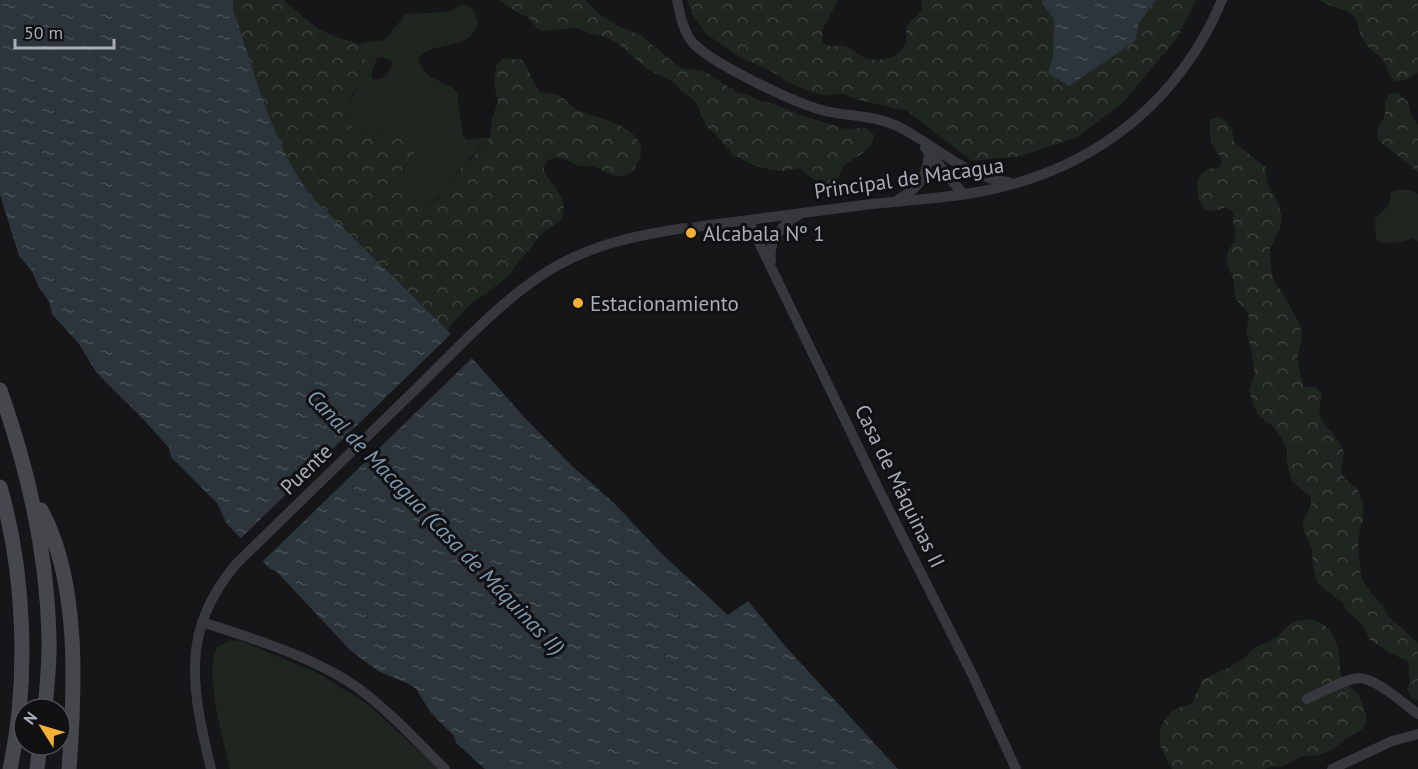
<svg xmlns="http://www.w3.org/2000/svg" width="1418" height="769" viewBox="0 0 1418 769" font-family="'PT Sans',sans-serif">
	<defs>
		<pattern id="forest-crowns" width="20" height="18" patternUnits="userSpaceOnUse" patternTransform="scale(1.5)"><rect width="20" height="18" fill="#1e261f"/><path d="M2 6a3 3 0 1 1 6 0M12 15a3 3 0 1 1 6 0" fill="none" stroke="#3c433d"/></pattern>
		<pattern id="water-ripples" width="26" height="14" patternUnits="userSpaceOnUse" patternTransform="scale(1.5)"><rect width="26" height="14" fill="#2c353c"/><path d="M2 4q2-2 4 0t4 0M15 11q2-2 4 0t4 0" fill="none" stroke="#485056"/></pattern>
	</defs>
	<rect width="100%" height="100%" fill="#161618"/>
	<path fill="#1e261f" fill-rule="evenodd" d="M464,4L474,10L478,23C470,55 425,38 418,62L429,76L453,88L457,92L463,135L467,140L490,137C481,147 472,156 463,165C450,179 445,197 427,205C411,195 400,187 404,167L412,158L401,129C383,135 374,132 356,131L345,117L344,111L345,105L357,90L364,48L359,43L384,40L406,14L448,12ZM382,57L392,61C392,72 384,81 373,79L371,75L377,58Z
		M1395,190H1411L1418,194V241L1413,238L1403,242L1381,243L1376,239L1375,219L1389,205L1391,193Z
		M231,640L241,641L318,673L370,706L439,769H230C223,738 204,675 217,647Z"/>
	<path fill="url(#forest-crowns)" d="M233,0H284C287,4 317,28 320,30C328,33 335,37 343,39C352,42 357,41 364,48C364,56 366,65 365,73C362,89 341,100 345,117L356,131C374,132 383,135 401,129L407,131L416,147L412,158L404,167C400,187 411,195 427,205L437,200L463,165L472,158L490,137L492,119L498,102L494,84L496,65L504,58L522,60C530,70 532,82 540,92C545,93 553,93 558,95C566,99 572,108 580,111C599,119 652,128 639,160C636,165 634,172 629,174C617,181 605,170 594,167C589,165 582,168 577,165C567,161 558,152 548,161C531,174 572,191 562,216C559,226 545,229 539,237C534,243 530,249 525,255C522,259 518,261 516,265C513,269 512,273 508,276C497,286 484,295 472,303C463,311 455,321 447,330L311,196C271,141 255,72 233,9Z
		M499,0H585L600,15L622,28L639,34L680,68L704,71L738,93L750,95L760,101L772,103L800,115L846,129L865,128L874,135C873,151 856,156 845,165C840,169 840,182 832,184C818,187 808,173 799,168L783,171L771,170L753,165L733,155L719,138L706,126L697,104L693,99L680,90L675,83L646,68L620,45L607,37L593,34L576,28L541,31L536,27L529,18L513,10Z
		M687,0H838L822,31L823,43C830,49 837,44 845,46C851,48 856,53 861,56C876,64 901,59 906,42C907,37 906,32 906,27L922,10L921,0H1042V5L1054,19L1053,55L1048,73L1135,41L1139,23L1156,0H1196L1177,38L1120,106L1106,115L1078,137L1021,156L972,161L907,111L859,100L843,94L824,95L811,92L787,82L778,75L756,64L739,57L705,33L693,16Z
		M1320,0H1418V72C1409,78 1395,89 1388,72C1386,67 1386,63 1382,59C1377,53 1369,49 1365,43C1359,36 1359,24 1354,17C1345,7 1330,8 1320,0Z
		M1395,93L1401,95L1408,102L1411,115L1418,125V172L1378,140L1377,130L1385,115V101L1389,95Z
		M1219,117C1230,122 1233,130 1234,142L1265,167L1268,185L1278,202L1282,217L1280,229L1270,249L1271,268L1274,283L1281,290L1300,325L1302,337L1297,359L1303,385L1305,387H1315L1322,394L1319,409L1321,418L1326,427L1333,433L1344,452L1341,472L1345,479L1357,488L1363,504V520L1360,528L1358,546L1361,577L1367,588L1382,605L1388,616L1418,643V700L1412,698L1407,690L1410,681L1408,661L1394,655L1370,640L1363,625L1347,611L1343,603L1323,588L1317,582L1313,566L1312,549L1304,533L1303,521L1311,506V497L1292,481L1287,464V450L1281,437L1272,426L1258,415L1254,407L1249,390L1255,374L1251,348L1246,332L1249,318L1247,312L1235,298L1233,278L1227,264L1228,251L1234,242L1236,232L1233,222V212L1226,207C1220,209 1212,213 1207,210C1197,206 1194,182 1201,174C1205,169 1213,168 1219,167L1222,162C1221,156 1218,154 1215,149C1209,141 1209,129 1210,119Z
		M1310,619C1333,624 1339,644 1340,664C1341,689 1345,679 1357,693C1361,698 1364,709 1366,715C1370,730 1354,733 1344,740C1337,746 1331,751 1321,754C1314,757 1306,755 1299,758C1293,760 1288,765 1283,766C1276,768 1272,765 1265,769H1172C1164,753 1153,738 1164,721C1167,717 1170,712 1174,710C1179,707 1186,706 1192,703L1202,680L1230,667L1245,657L1254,648L1276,638L1293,622Z"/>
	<path fill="url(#water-ripples)" d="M0,0H233V9C255,72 271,141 311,196L447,330L525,418L571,465L614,503L662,554L728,615L748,601L786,647L898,769H485L456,743L454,736L431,713L416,689L409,684L378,671L350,650L277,572L269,568L227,524L217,503L171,457L169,448L144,420L96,372L79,344L52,314L49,301L39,288L32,271L19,256L0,195Z
		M1042,0H1156L1139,23L1135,41L1069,86L1048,73L1053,55L1054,19L1042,4Z"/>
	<path fill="#161618" d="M453,332L474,356L261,563L239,540Z"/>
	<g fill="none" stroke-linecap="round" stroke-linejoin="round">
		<path stroke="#333438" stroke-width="10" stroke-dasharray="10 5" stroke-linecap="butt" d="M678,229L703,226"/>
		<path stroke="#37383d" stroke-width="10" d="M677,0C680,15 683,31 693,43C713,64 789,100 818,109C844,117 870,114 895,125C934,143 964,178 1009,182
			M925,148L963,194
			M899,199C919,188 928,175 929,152
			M748,220L881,494L974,678L1016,769
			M703,226C759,219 815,211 871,204C911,200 953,198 993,189C1098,166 1180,100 1222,0
			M771,261C768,239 782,225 800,214
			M202,622C251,638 315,657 358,688C389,711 417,741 445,769
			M1307,699C1321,693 1344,679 1359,678C1376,678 1404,704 1418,714
			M211,769C192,689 179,631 237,563C298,504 359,444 420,385C462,344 503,298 553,268C592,245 634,236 678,229
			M1332,769L1392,741L1418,734"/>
		<path stroke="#45474d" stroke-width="15" d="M0,390C28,469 47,551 49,636C50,660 47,685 45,709
			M0,487C25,573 29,682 10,769
			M41,510C80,582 75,689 69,769
			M37,769L40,745"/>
	</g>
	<g fill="#f2b134" stroke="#111113" stroke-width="2">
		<circle cx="691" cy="233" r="6"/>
		<circle cx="578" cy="303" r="6"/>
	</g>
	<g text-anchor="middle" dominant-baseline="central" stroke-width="6" stroke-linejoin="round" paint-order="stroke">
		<g font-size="21" fill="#a8adb8" stroke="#111113">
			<text transform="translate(909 178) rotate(-8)">Principal de Macagua</text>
			<text transform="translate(306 469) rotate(-44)">Puente</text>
			<text transform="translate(900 486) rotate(64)">Casa de Máquinas II</text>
		</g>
		<g font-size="21" fill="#a8adb8" stroke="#111113" text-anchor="start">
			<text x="703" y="233">Alcabala Nº 1</text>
			<text x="590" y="303">Estacionamiento</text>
		</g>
		<g font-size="22" font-style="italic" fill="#7f9bb3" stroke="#111113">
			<text transform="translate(436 522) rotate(46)">Canal de Macagua (Casa de Máquinas II)</text>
		</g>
	</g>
	<g transform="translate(42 727) rotate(307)"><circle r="28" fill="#111113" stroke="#4d4f55" stroke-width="1.5"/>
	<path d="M0-4.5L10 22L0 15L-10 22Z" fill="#f2b134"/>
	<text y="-9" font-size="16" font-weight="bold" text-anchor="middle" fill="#a8adb8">N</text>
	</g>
	<path d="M15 39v9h99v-9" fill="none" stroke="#a8adb8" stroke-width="3"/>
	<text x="24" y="39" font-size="18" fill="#a8adb8" stroke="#111113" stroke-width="4.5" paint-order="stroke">50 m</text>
</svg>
